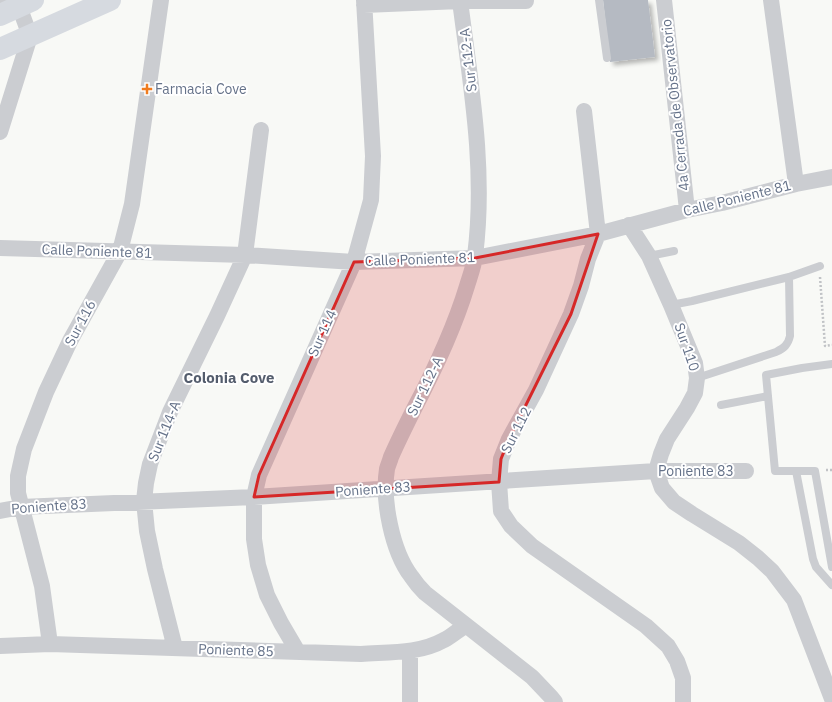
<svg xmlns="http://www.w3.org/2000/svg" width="832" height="702" viewBox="0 0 832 702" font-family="'IBM Plex Sans',sans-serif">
	<defs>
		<filter id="shadow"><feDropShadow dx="3.5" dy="3.5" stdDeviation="2" flood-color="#0004"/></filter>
	</defs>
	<rect width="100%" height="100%" fill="#f8f9f6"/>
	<path fill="#b5bac2" filter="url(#shadow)" d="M603,0H648L655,57L610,62Z"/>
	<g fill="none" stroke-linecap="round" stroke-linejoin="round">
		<path stroke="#c1c3c6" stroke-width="2.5" stroke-dasharray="2 2" stroke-linecap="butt" d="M820,277L825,346L832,345
			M826,470H832"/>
		<path stroke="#cbcdd1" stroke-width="8" d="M599,0L607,58
			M649,256L674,251
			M671,305L692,301L789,277L820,266
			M832,364L802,368L766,375L775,471H815L832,567
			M697,378L776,352C784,348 788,345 790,336L789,277
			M721,405L768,396
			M796,471L813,559L816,567L832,585"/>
		<path stroke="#cbcdd1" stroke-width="16" d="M0,0L19,6L30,36L0,132
			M664,0L687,210
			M771,0L796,184
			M460,1C471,86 486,171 475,256C474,266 470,276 467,286C454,329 435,369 414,409C406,425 398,441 391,457C390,461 388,465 387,469C382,500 392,551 411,576C415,582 420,588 425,593L532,677L551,697L555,702
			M364,5L460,1H526
			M584,111L598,234L588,259L581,286L571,314L536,390L509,439L501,459L499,482L501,511L511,526L532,546L646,626L668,646L677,661L683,678V702
			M629,225L649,256L671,305L695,363L697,378L695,393L687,408L667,439L661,454L656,471L662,488L674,502L692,514L739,543L758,558L772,571L794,600L832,699
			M0,248L245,255L354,262L475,258L598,234L687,210L722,203L796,184L832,177
			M0,511L21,507L254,497L656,471H746
			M50,644L42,586L18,493V476L24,449L46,392L70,341L120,251L132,204L161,0
			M0,646L50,644L361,654C389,652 419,654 444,640C452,636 458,630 465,626
			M175,648L155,569L147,531L144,501L146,483L150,464L170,412L217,316L245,255L261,130
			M298,652L281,623L267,595L258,565L254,539V497L259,475L354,262L371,200L373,156L364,0
			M410,702V651"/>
		<path stroke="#d6dae0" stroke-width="22" d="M0,15L33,0
			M0,49L110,0"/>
	</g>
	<path fill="#d62828" fill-opacity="0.2" stroke="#d62828" stroke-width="3" stroke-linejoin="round" d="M598,234L571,314L509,439L501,459L499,482L254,497L259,475L354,262L475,258Z"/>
	<path fill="#ef7b1f" stroke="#fff" stroke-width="1.5" d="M145 83h4v4h4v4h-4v4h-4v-4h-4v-4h4z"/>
	<g text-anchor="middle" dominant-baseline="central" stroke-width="4" stroke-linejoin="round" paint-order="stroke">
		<g font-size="14" fill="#657289" stroke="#fff">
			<text transform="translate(468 60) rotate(-97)">Sur 112-A</text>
			<text transform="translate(675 105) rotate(-96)">4a Cerrada de Observatorio</text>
			<text transform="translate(737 198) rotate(-14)">Calle Poniente 81</text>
			<text transform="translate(97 251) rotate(2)">Calle Poniente 81</text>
			<text transform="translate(420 259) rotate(-2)">Calle Poniente 81</text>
			<text transform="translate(80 323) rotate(-62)">Sur 116</text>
			<text transform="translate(322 333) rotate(-66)">Sur 114</text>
			<text transform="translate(687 347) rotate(71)">Sur 110</text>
			<text transform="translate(425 386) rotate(-64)">Sur 112-A</text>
			<text transform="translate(516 430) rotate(-63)">Sur 112</text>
			<text transform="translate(164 431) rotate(-68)">Sur 114-A</text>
			<text x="696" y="471">Poniente 83</text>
			<text transform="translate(373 489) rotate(-4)">Poniente 83</text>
			<text transform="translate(49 506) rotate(-4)">Poniente 83</text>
			<text transform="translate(236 650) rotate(2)">Poniente 85</text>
		</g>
		<g font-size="14" fill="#657289" stroke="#fff" text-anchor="start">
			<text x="155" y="89">Farmacia Cove</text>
		</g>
		<g font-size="15" font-weight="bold" fill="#545d6d" stroke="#fff">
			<text x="229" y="377">Colonia Cove</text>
		</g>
	</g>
</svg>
